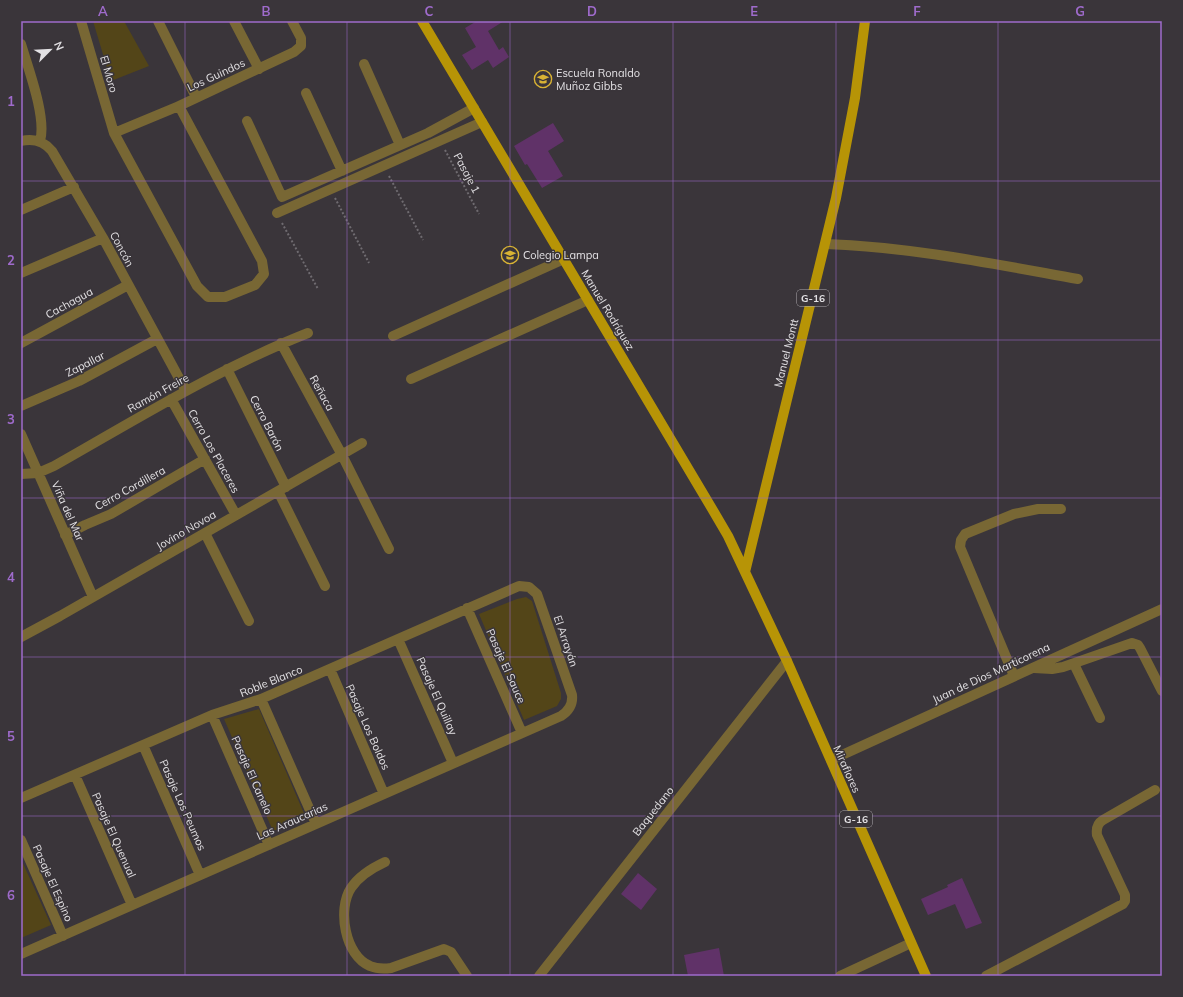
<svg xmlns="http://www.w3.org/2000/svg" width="1183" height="997" viewBox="0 0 1183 997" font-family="Mulish,sans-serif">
	<rect width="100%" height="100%" fill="#3a353a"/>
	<path fill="#534518" d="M93,21H124L149,66L111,81Z
		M526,597L532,601L561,693V699L557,706L524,720L479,614L517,599Z
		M259,709L306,818L273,831L224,719Z
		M21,859L51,925L21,938Z"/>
	<path fill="#603268" d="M477,21H504L488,31L499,50L503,47L509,57L493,68L488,60L472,70L462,55L476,47L465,28Z
		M553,123L564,141L548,151L563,176L542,188L527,164L525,165L514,146Z
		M638,873L657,889L641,910L621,894Z
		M962,878L982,923L966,929L955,904L928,915L921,899L948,887L947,885Z
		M719,948L724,976H688L684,955Z"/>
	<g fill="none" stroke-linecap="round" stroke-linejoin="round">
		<path stroke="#6f6b70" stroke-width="2" stroke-dasharray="2 2" stroke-linecap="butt" d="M445,150L479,214
			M389,176L423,240
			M335,198L369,263
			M282,223L318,289"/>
		<path stroke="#786734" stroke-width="10" d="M81,21L114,133L197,286L208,297H225L255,285L264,274L262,261L179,106
			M158,21L196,97
			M234,21L259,69
			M21,44C28,68 47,118 40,141
			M364,64L400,145
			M306,93L342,171
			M247,121L282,197L428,133L474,108
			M114,133L179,106L294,52L301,46V38L292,21
			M21,141C34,138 44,141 52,151L103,238L186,391
			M21,210L74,187
			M277,213L482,122
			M826,244C911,247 994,264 1078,279
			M21,273L103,238
			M393,336L564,259
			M21,343L128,285
			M281,343L342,455L389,549
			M227,369L286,487
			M411,379L588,300
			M171,399L236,515
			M21,406L79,381L157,339
			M21,434L93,597
			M21,474L38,473L54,466C137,419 219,368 308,333
			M278,491L325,586
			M205,533L249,621
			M65,535L85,525L111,514L205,459
			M467,608L522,733
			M21,637L60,616L362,443
			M398,639L453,763
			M1074,664L1100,718
			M1034,668L1052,669L1063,667L1132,643L1138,645L1140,648L1162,691
			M330,669L384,794
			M1014,676L960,547L961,540L965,534L1014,514L1038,509H1061
			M261,699L316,824
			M212,715L269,845
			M143,745L200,875
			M831,760L1162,609
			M75,775L132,905
			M21,798L212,715L261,699L519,586L529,587L537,594L572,695C573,704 569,711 561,716L21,954
			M21,840L63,936
			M385,862C372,868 359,876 351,888C337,909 345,956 370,966C377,969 384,969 391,968L444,949L451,952L467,976
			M539,976L787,661
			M840,976L911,943
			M986,976L1123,904L1125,901V895L1097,835C1096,828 1098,823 1103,820L1155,790"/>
		<path stroke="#b79406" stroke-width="10" d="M422,21L711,507L728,536L787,661L926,976
			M745,572L836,198L855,98L865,21"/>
	</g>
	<path fill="none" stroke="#9f6bcc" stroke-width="1" stroke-opacity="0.55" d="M185,21V976M347,21V976M510,21V976M673,21V976M836,21V976M998,21V976M21,181H1162M21,340H1162M21,498H1162M21,657H1162M21,816H1162"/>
	<defs>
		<symbol id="school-ring" viewBox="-11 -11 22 22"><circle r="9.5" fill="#3a353a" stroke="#d9b334" stroke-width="1.5"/><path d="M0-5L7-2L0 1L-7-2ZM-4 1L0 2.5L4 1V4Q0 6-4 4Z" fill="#d9b334"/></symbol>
	</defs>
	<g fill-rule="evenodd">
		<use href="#school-ring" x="533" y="69" width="20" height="20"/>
		<use href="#school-ring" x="500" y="245" width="20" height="20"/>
	</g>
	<g text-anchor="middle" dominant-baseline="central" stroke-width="3" stroke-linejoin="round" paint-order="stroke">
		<g fill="#3a353a" stroke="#b0adb1" stroke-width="1">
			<rect x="797" y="290" width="32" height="16" rx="3"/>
			<rect x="840" y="811" width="32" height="16" rx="3"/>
		</g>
		<g font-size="10" font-weight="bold" fill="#e3e1e4">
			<text x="813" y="298">G-16</text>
			<text x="856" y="819">G-16</text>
		</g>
		<g font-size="11" fill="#e3e1e4" stroke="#3a353a" text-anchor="start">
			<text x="556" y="73">Escuela Ronaldo<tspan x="556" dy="13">Muñoz Gibbs</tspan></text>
			<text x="523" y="255">Colegio Lampa</text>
		</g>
		<g font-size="11" fill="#e3e1e4" stroke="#3a353a">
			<text transform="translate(109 74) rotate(74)">El Moro</text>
			<text transform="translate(216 75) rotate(-25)">Los Guindos</text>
			<text transform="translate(467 173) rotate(62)">Pasaje 1</text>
			<text transform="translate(122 249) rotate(62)">Concón</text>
			<text transform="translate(69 303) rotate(-29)">Cachagua</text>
			<text transform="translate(608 310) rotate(59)">Manuel Rodríguez</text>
			<text transform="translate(786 353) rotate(-76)">Manuel Montt</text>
			<text transform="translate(85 364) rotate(-27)">Zapallar</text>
			<text transform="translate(158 393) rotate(-29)">Ramón Freire</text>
			<text transform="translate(322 393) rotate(61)">Reñaca</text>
			<text transform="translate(267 423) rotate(63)">Cerro Barón</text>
			<text transform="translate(214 451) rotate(61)">Cerro Los Placeres</text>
			<text transform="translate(130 488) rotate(-29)">Cerro Cordillera</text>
			<text transform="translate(68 511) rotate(66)">Viña del Mar</text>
			<text transform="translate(186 530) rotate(-30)">Jovino Novoa</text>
			<text transform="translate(566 641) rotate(71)">El Arrayán</text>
			<text transform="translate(506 666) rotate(66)">Pasaje El Sauce</text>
			<text transform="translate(991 673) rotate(-25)">Juan de Dios Marticorena</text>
			<text transform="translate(271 681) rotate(-22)">Roble Blanco</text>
			<text transform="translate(437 696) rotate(66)">Pasaje El Quillay</text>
			<text transform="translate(368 727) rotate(66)">Pasaje Los Boldos</text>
			<text transform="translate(847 769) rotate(66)">Miraflores</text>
			<text transform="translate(252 775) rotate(66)">Pasaje El Canelo</text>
			<text transform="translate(183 805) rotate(66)">Pasaje Los Peumos</text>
			<text transform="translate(653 811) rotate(-52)">Baquedano</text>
			<text transform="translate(292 821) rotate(-24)">Las Araucarias</text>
			<text transform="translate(114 835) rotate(66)">Pasaje El Quenual</text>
			<text transform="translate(53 883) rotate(66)">Pasaje El Espino</text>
		</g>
	</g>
	<rect width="1183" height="997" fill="none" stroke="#3a353a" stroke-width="44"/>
	<g transform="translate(50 50) rotate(66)" stroke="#3a353a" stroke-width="3" paint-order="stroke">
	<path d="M0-3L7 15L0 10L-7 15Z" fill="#e3e1e4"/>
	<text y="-6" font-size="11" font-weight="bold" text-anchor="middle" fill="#e3e1e4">N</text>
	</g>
	<rect x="22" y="22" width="1139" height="953" fill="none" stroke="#9f6bcc" stroke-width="1.5"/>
	<g font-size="13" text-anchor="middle" font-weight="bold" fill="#9f6bcc">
		<text x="103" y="16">A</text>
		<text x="266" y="16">B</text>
		<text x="429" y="16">C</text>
		<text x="592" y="16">D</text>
		<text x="754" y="16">E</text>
		<text x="917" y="16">F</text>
		<text x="1080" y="16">G</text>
		<text x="11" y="106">1</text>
		<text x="11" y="265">2</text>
		<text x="11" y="424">3</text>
		<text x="11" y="582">4</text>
		<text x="11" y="741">5</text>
		<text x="11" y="900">6</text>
	</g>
</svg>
